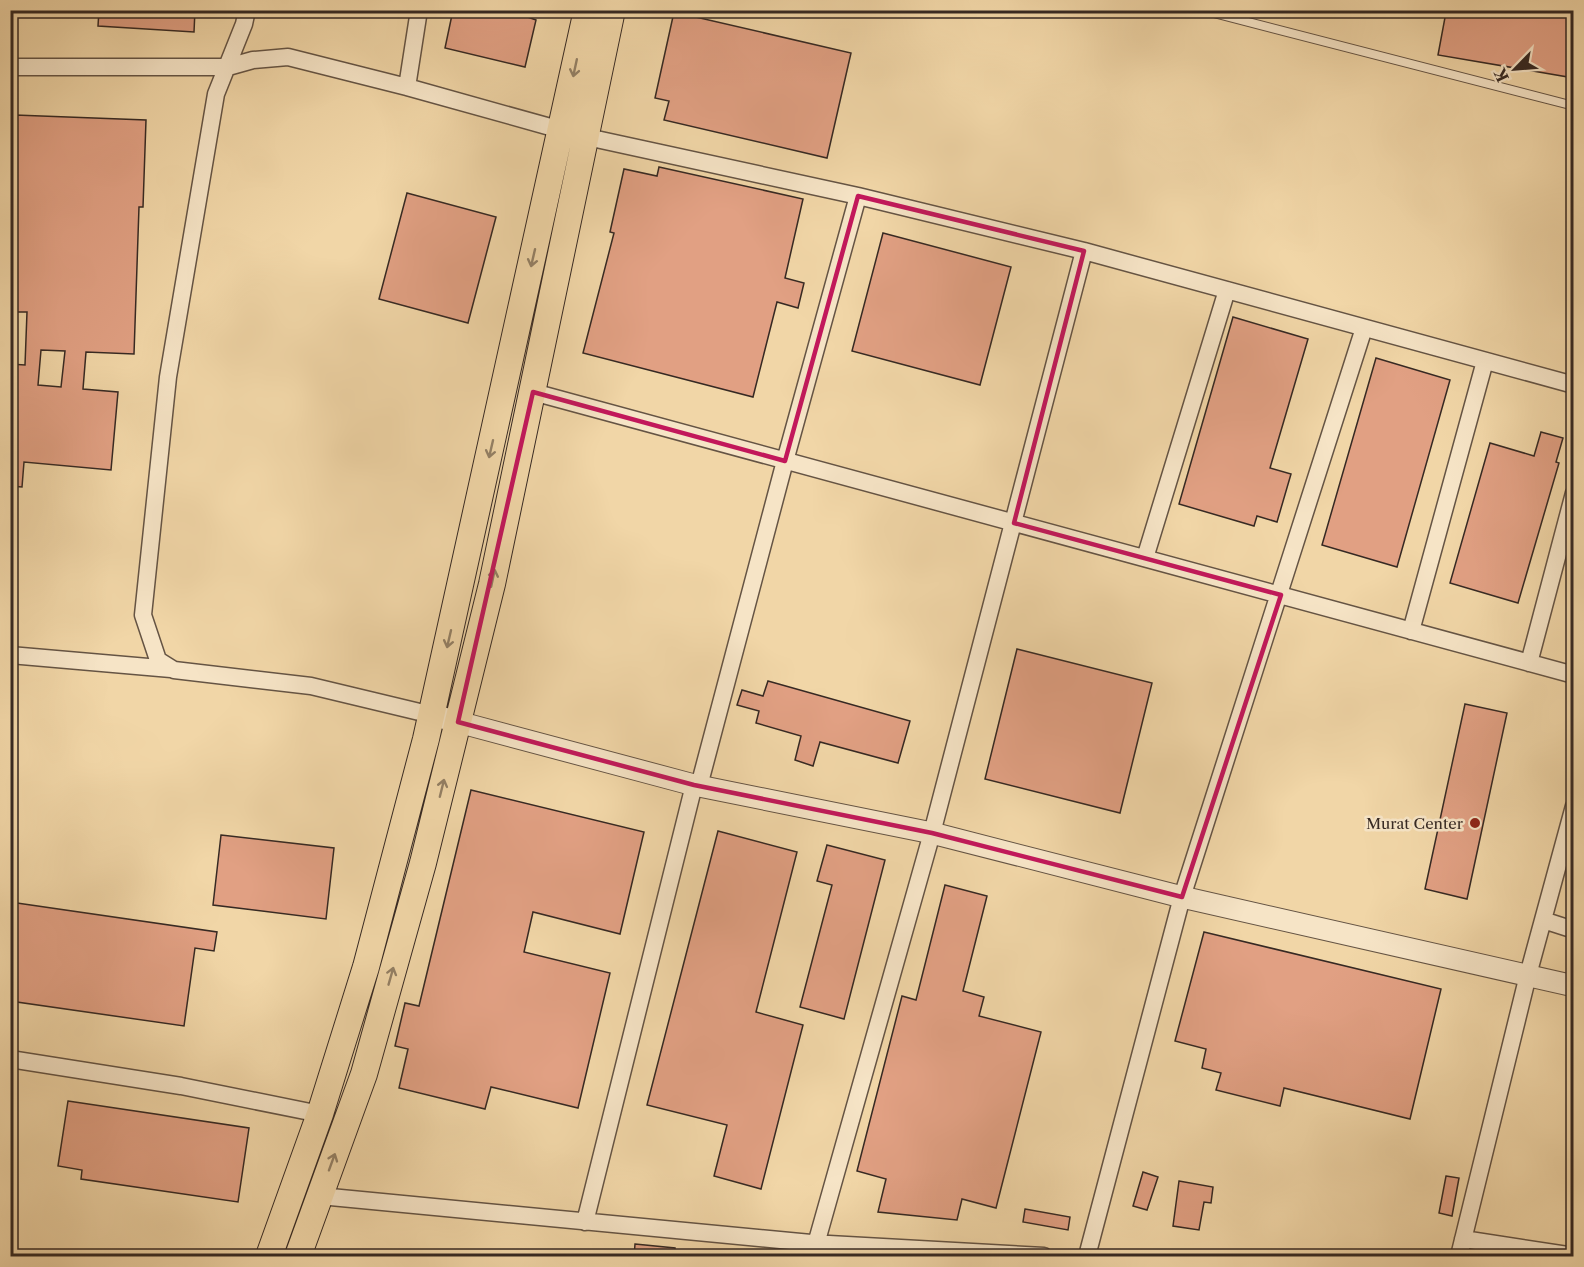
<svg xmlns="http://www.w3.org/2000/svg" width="1584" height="1267" viewBox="0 0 1584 1267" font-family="'Libre Caslon Text',serif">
	<rect width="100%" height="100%" fill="#f1d6a7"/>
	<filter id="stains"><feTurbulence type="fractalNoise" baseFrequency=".00333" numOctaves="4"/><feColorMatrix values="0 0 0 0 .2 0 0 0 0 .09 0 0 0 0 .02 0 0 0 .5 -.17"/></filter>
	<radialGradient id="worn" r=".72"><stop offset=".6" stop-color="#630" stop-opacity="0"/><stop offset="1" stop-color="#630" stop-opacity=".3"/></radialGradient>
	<path fill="#e1a083" stroke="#362923" stroke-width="1.5" fill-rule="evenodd" d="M99,10H195L194,32L98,26Z
		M453,10H508L536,20L525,67L445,48Z
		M1460,10H1574V78L1438,55L1446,12L1459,14Z
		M674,12L851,53L827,158L664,120L669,101L655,98Z
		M15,115L146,120L143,207H139L134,354L86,352L83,389L118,392L111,470L24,462L22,487L10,486V364L25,365L27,312H10V213ZM41,350L65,351L61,387L38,385Z
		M659,167L803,199L785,278L804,283L798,308L777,302L753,397L583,353L614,233L610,232L624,169L657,176Z
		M407,193L496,217L468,323L379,299Z
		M883,233L1011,267L980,385L852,351Z
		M1233,317L1308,339L1270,468L1291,474L1277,522L1257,516L1254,526L1179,504Z
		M1376,358L1450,380L1397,567L1322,545Z
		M1541,432L1563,438L1556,462L1559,463L1518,603L1450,583L1490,443L1534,456Z
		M1017,649L1152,683L1120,813L985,779Z
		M768,681L910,721L898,763L820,742L813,766L795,760L801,736L756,723L759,711L737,705L742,690L763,696Z
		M1465,704L1507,713L1467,899L1425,889Z
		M471,790L644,832L620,934L533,912L524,952L610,973L578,1108L491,1087L485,1109L399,1088L408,1049L395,1046L405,1003L419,1006Z
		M718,831L797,852L756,1012L803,1025L761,1189L714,1176L727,1125L647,1105Z
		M221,835L334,848L326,919L213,905Z
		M827,845L885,860L844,1019L800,1007L832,885L817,881Z
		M945,885L987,896L963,991L984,997L979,1016L1041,1032L996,1208L962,1199L957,1220L878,1212L886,1179L857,1171L902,996L916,1000Z
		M10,902L217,932L214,951L195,948L184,1026L10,1001Z
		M1204,932L1441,989L1410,1119L1284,1088L1280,1106L1216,1090L1221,1073L1202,1068L1206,1049L1175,1041Z
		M68,1101L249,1128L238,1202L81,1179L82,1170L58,1166Z
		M1143,1172L1158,1177L1147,1210L1133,1206Z
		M1446,1176L1459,1178L1452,1216L1439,1213Z
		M1179,1181L1213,1187L1211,1203L1204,1202L1199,1230L1173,1226Z
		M1025,1209L1070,1217L1068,1230L1023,1222Z
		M635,1244L675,1248V1257H634Z"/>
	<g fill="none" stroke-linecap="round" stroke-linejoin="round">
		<defs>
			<path id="service" d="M1202,10L1574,106"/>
			<path id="minor" d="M247,10L244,24L216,94L168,377L143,615L158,660L174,670L311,686L432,715
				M10,67H228L253,60L288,57L407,87L561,130
				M407,87L419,10
				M587,137L858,196L1084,251L1574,385
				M533,392L1574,675
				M1145,558L1227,290
				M1411,631L1485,361
				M10,655L171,669
				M1529,663L1574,493
				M699,786L785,461L858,196
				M1543,920L1574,930
				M10,1059L181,1086L320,1114
				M320,1196L811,1243L1044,1256
				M585,1222L694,785
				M1463,1239L1574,1256
				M816,1244L932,833L1084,251
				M1087,1256L1182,897L1364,328
				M1459,1256L1528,975L1574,806"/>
			<path id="tertiary" d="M432,715L694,785L932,833L1182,897L1574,986"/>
			<path id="primary" d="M269,1256L320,1114L366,967L426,739L587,10
				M298,1256L364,1074L423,863L492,584L612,10"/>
		</defs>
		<use href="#service" stroke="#655444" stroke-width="10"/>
		<use href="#minor" stroke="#655444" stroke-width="19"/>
		<use href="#tertiary" stroke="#655444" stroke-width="23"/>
		<use href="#primary" stroke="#362923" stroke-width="28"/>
		<use href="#service" stroke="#f6e4c6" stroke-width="8"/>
		<use href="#minor" stroke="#f6e4c6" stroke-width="16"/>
		<use href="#tertiary" stroke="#f6e4c6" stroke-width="21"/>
		<use href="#primary" stroke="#f1d6a7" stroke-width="26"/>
	</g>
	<defs><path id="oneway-shaft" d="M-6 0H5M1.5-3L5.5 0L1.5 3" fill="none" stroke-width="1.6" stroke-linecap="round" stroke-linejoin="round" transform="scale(1.5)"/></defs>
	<g stroke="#948065">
		<use href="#oneway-shaft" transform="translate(575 68) rotate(102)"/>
		<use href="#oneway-shaft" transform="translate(533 258) rotate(103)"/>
		<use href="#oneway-shaft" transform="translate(491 449) rotate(103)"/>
		<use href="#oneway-shaft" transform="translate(493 578) rotate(-78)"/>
		<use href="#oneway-shaft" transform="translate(449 639) rotate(103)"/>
		<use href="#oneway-shaft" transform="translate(442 788) rotate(-76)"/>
		<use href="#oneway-shaft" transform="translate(391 976) rotate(-74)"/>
		<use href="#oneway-shaft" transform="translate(332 1162) rotate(-70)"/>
	</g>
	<path fill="none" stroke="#c2185b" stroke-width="4.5" stroke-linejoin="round" d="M858,196L1084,251L1014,523L1281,595L1182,897L932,833L694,785L458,722L533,392L785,461Z"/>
	<circle fill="#8f2418" stroke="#f6e4c6" stroke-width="2" cx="1475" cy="823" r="6"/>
	<g text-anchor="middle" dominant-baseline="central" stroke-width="5" stroke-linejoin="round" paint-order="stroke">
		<g font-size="15" fill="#362923" stroke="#f6e4c6" text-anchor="end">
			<text x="1463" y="823">Murat Center</text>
		</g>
	</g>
	<rect width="1584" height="1267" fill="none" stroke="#f1d6a7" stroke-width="36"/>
	<rect x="12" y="12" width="1560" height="1243" fill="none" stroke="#362923" stroke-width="3"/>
	<rect x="18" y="18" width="1548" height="1231" fill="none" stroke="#362923" stroke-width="1.5"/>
	<g transform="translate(1515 69) rotate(245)" stroke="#f6e4c6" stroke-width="4.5" paint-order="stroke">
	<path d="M0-4.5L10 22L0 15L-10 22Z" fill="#362923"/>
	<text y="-9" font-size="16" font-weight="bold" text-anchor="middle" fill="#362923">K</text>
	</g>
	<rect width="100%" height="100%" filter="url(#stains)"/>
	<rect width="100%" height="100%" fill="url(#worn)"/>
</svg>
